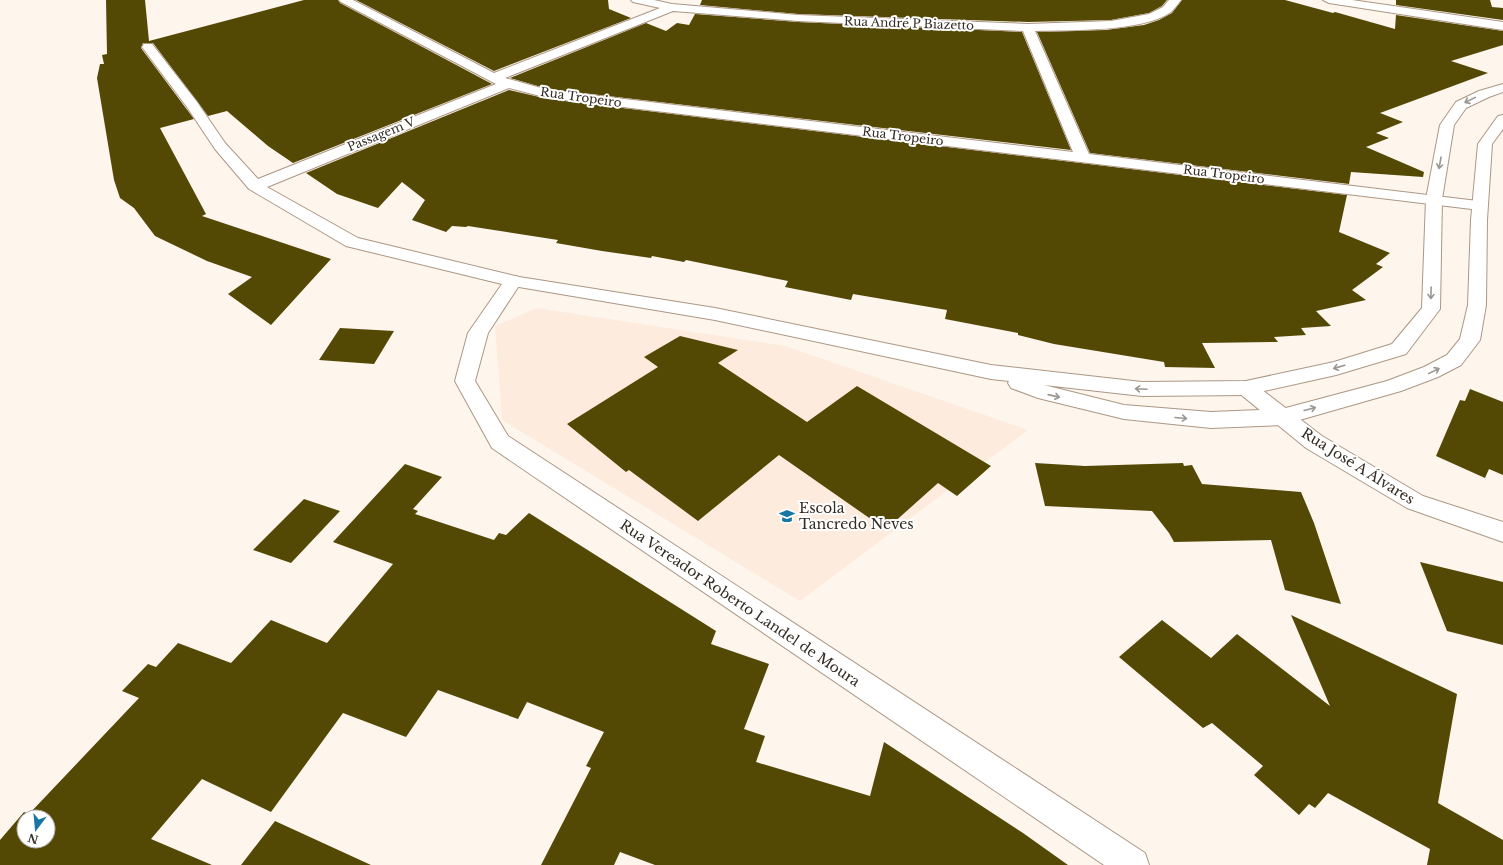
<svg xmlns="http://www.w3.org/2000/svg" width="1503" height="865" viewBox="0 0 1503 865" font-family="'Libre Baskerville',serif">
	<rect width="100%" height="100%" fill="#fef5ed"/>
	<path fill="#fdecdd" d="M537,308L785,346L1028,430L800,601L502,420L495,326Z"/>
	<path fill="#534905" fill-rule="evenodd" d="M106,0H145L149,41L304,0H338L340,3L492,84L293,163L268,146L227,111L208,116L153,43H143L141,48L194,119L160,128L206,214L202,216L331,259L271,325L228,294L252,277L207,261L155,236L134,208L120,198L114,180L97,78L100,64H104L102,55L107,54Z
		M356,0H608L609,9L631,18L494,71Z
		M702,0H1167L1162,6L1149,13L1111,20L1028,22L798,14L700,5Z
		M1182,0H1285L1333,13L1335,12L1395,29L1396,15L1503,31V45L1451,61L1488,73L1380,113L1403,122L1376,133L1389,138L1366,147L1424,172L1423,177L1351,172L1349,184L1090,153L1037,32L1106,30L1144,25L1159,20L1172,13Z
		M1396,0H1490L1492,7L1503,8V20L1396,5Z
		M695,14L798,22L1022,32L1071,150L548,89L510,78L646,23L666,31L677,23L689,25Z
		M509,90L548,99L1347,195L1339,232L1390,253L1376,264L1383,267L1352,290L1366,300L1316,311L1331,326L1301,328L1306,335L1274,337L1278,342L1202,343L1215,368L1165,367L1164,362L1054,344L1018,335V333L945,319L947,310L853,294L851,300L785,287L788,281L686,260L684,262L652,256L651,258L602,251L556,243L558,240L468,226L466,227L452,226L446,232L412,220L425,200L402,182L378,208L337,194L306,173Z
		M340,328L394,331L374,364L319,360Z
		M680,336L738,350L718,363L807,422L857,386L991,466L957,496L938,483L891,525L881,517L875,522L779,455L698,521L629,470L626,472L567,424L658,367L644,357Z
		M1470,389L1503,402V475L1489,469L1485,478L1436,456L1460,400L1465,401Z
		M1035,463L1085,466L1183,463L1184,466L1192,465L1202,484L1301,492L1314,523L1341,604L1285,590L1271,540L1174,542L1169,533L1152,511L1045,506Z
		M405,464L442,477L413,509L418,511L415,514L494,540L499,533L506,535L529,513L716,631L711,644L769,664L744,729L765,736L756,762L870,796L884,742L1023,833L1068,865H655L620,852L614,865H541L591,768L586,766L604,732L527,702L518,719L438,690L406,737L343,713L271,812L202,779L151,839L212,865H0V840L24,812L29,814L139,698L122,691L148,664L156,667L178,643L231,663L271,620L327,643L393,564L333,542ZM24,817H48V841H24Z
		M304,499L340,511L291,563L253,550Z
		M1420,562L1503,582V645L1447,631Z
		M1291,615L1457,694L1438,803L1503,840V865H1427L1430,849L1328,793L1315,808L1309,804L1299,815L1254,775L1263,766L1212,723L1203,728L1119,657L1162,620L1211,658L1237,634L1330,706Z
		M275,821L371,865H241Z"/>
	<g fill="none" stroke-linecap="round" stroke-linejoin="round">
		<defs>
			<path id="minor" d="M339,0H353L494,73L660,8L633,2L631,0H654L672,4L798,15L1028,24L1111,21L1149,14L1163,7L1169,0H1181C1178,4 1174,9 1171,12C1144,32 1070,30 1035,31L1089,154L1486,202L1488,205L1486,208L1480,210L548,98L509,88L267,187L358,238L519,277L522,281L488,333L475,381L508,436L1145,853L1149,865H1104L492,448L455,381L468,333L502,284L346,246L249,189L215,149L187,107L142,47L144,44H152L197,102L225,143L258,179L496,84L341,2ZM673,11L798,21L1023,31L1073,152L548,90L505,78Z
				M1323,0H1352L1503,22V30L1329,3Z
				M1246,381L1253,383L1322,436L1423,496L1503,522V542L1407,508L1306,448L1239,393L1236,388L1239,383Z"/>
			<path id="tertiary" d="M1503,84V92L1489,97L1466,108L1454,125L1442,199L1440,309L1406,354L1336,375L1246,395L1142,396L1044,385L1124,405L1211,412L1282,409L1387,381L1424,367L1447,355L1460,339L1468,305L1471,220L1478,144L1498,116L1503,115V129L1492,144L1487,220L1486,305L1480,340L1461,365L1438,377L1401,391L1282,425L1211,428L1124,419L1038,398L1011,388L1008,383L1009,381L991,379L715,320L513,286L507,285L504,281L507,277L513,276L715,308L991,365L1142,382L1246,381L1334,362L1392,344L1422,308L1426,199L1440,125L1456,102L1479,91Z"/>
		</defs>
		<use href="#minor" stroke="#ac9784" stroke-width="2"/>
		<use href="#tertiary" stroke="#ac9784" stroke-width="2"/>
		<use href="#minor" fill="#fff" fill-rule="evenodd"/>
		<use href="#tertiary" fill="#fff" fill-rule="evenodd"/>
	</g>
	<defs><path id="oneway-shaft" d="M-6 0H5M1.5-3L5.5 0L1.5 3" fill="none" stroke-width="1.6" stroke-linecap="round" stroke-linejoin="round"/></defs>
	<g stroke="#9a9692">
		<use href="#oneway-shaft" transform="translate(1470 100) rotate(154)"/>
		<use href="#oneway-shaft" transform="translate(1440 163) rotate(100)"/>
		<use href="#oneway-shaft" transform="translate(1431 293) rotate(91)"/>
		<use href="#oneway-shaft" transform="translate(1339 367) rotate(164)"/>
		<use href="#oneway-shaft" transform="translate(1434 371) rotate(-26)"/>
		<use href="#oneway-shaft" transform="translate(1141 389) rotate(-177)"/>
		<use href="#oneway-shaft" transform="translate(1054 396) rotate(13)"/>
		<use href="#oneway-shaft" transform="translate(1310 409) rotate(-15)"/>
		<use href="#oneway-shaft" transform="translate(1181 418) rotate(5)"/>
	</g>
	<defs>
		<symbol id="school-bare" viewBox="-9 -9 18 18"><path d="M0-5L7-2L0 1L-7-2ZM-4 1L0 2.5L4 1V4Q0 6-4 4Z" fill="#1876a4" stroke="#fff" stroke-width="2.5" paint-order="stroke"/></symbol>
	</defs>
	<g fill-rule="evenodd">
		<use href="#school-bare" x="776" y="505" width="22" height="22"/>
	</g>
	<g text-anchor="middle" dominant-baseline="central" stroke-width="4" stroke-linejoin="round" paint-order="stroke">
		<g font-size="12" fill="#342c24" stroke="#fff">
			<text transform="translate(909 23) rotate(2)">Rua André P Biazetto</text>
			<text transform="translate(581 97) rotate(8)">Rua Tropeiro</text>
			<text transform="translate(381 134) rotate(-22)">Passagem V</text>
			<text transform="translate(903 136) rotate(7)">Rua Tropeiro</text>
			<text transform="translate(1224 174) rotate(7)">Rua Tropeiro</text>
		</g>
		<g font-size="14" fill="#342c24" stroke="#fff">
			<text transform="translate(1358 466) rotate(32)">Rua José A Álvares</text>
			<text transform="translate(740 603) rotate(34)">Rua Vereador Roberto Landel de Moura</text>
		</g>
		<g font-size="14" fill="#342c24" stroke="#fff" text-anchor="start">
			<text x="799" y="508">Escola<tspan x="799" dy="16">Tancredo Neves</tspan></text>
		</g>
	</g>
	<g transform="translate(36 829) rotate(196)"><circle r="19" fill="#ffffff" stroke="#aeaba7"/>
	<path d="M0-3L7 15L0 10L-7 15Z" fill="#1876a4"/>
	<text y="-6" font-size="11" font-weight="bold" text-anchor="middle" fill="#342c24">N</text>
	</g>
</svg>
